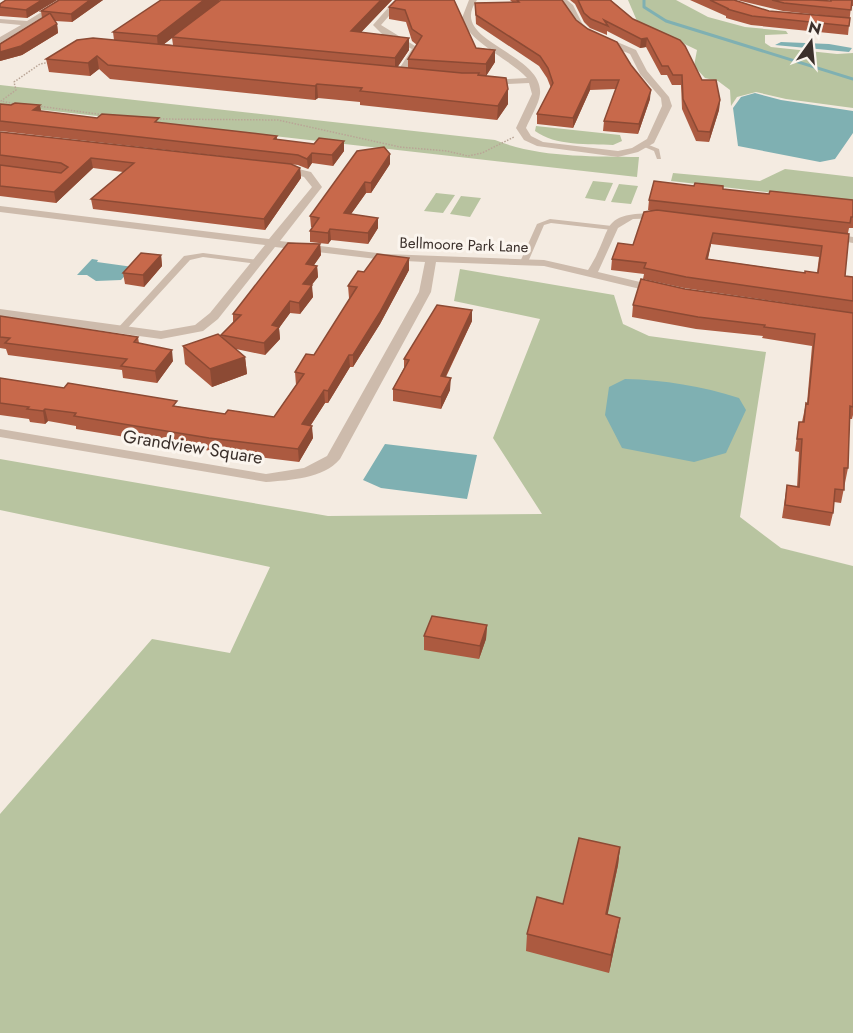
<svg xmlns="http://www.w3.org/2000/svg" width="853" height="1033" viewBox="0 0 853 1033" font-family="Jost,sans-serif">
	<rect width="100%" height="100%" fill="#f4ebe1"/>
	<path fill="#b8c4a0" d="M628,0H676L708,17L745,27L786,31L788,34L765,35V43L771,47L837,54L853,53V108L786,99L756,92L737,97L731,106L730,90L718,81L705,78L694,66L697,50L637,21Z
		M0,85L495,140C539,158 592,156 639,157L637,177L0,105Z
		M536,126L620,135L622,141L613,145C589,144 555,146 535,131Z
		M785,169L853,177V202L671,181L673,173L760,181Z
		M593,181L613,183L605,201L585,198Z
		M619,184L638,186L631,204L611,202Z
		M436,193L455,195L443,213L424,211Z
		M461,196L481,198L470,217L450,214Z
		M460,269L614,295L623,324L649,336L766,352L740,517L781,548L853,566V1033H0V814L152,639L230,653L270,567L0,510V459L328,516L542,514L493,438L540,319L454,301Z"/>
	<path fill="#7fb0b2" d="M781,42L829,44L852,48L849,52L775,45Z
		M755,93L781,100L853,111V133L835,159L820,162L738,146L733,108L741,97Z
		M92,259L98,260L97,262L133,267L121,280L96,281L87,275H77Z
		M625,379C665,380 701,386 739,398L746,410L726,453L694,462L622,448L605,415L609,387Z
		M385,444L477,455L467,499L381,488L363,480Z"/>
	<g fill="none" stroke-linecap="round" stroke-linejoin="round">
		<path stroke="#7fb0b2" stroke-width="3" d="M644,0V7L666,21L853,79"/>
		<path stroke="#b9a596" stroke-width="1.5" stroke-dasharray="1.5 1.5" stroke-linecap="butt" d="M16,104L1,101L16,90L14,82L40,64L50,62
			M38,106L105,115
			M157,119L278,120L400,147L447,151L468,156L482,153L514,137"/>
		<path fill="#cdbbac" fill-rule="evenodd" d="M644,143L659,149L661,159H657L654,151L642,146V144Z
			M550,219L612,226L616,228L612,230L551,223L544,225L528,262L524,264H521L520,262L537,224Z
			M203,253L258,260L262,262L258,264L203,257L190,260L123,333H117V329L184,256Z"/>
		<path fill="#cdbbac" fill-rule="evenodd" d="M61,0H70L0,43V37L21,25L0,23V19L27,21Z
			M395,0H403L381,25L420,49L402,77L399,78L395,75L412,49L383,35L373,25Z
			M469,0H477C446,42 544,52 540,94C539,104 530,118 526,128L531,136L543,142L618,151L632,148L647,139L662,106L661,98L640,74L630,54C613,46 590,42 577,27C568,16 572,12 558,0H567L573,5L582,23L589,30L636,50L647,71L669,97L672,106L654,143L638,152L618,157L537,146L524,140L516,128L532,94L529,83L485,85V81L488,80L527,78C510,59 468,42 462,18Z
			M282,165L311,172L322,187L280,241L385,254L544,260L588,270C617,225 595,213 662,213L666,214V218L633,219L618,228L598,272L661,287L663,289L657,293L544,266L436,262L431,292L340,459C323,479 290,480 266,482L0,437V429L266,474L304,468L327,456L419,292L425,262L385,260L275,247L218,319L203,331L161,339L0,317V309L161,331L195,325L210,313L265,245L0,212V206L269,239L312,187L304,177L278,170L277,168Z
			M828,233L853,237V243L824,238V234Z"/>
	</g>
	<path fill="#ac5a40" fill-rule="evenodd" d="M6,0H57L27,18L0,16V4Z
		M59,0H103L72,22L55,21L57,24L58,33L22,55L0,61V44L42,18L41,11Z
		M221,0H392L361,32L409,50L397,67L408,68V59L417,45L412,41L406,22L389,19V7L396,0L476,48L495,50V62L486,76L508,104L497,120L360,105V102L318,98L315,100L110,79L99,69L90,76L49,72L46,59L114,40L113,32ZM172,38L173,45L164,44Z
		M510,0H562L576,20L650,99L638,134L603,131L604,121L616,89L590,90L573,128L537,124V114L551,88L547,78L539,66L476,24L475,3L512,2Z
		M570,0H613H611L702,80L720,100L719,110L709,142L696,141L682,109L681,85H672L667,75H661L646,47L640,48L607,31V35L590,28L584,22L575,4Z
		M690,0H734L769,11L846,18L783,11L737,0H813L831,1V0H853V6H851L848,35L751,25L726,18V16Z
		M0,104L41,111L97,118L159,123L277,136V140L314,144L344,141V151L333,166L312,163L308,169L298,165L0,131Z
		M0,132L300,168L301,178L265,230L93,209L91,199L123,172L93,168L56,203L0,196Z
		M390,164L371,193H366L351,214L378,228L368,244L331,240L328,244L310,242V231L312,227H311L310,216Z
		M694,186L769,194L853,200V228H849L848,233L845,276L853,277V313L684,288L643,279L644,274L611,270L612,259L633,245L651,211L648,210L649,200ZM711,244L819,257L817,273H805L708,259Z
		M320,244L321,255L314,265L317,266L318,277L311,285L313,297L300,314L290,313L279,328L280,339L265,355L236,349L245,357L247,374L212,387L185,364L183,346L222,337L221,335L233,322V314Z
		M161,255L162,266L144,287L125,284L123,273Z
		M409,258V270L380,324L353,367H350L328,403H325L311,425L313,438L299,462L211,451L76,429V426L48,421L45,424L30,422L29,419L0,415V378L225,414L274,417L296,385L295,372L314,355L351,298H349L348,286L364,272Z
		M685,289L853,313V415L852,419H849L848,468L841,503L834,502L833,513L830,526L782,518L787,485L797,487L799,452L795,451L799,422H802L806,403H807L812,346L762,338L763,336L696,329L632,317L633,305Z
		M472,310V321L446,377L450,390L441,409L393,401V389L404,368V359Z
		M0,316L138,337L139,343L173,361L157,383L123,378L122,370L8,355L6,349L0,348Z
		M487,625L486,639L479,659L424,650V636Z
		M620,847L618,865L607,915L620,918L617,935L609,973L526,951L527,934L563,904Z"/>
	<path fill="#8c4a34" d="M42,0H57L27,18L26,10Z
		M90,0H103L72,22L71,14Z
		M204,0H220L158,49L157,36Z
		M381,0H392L351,43V31Z
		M57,24L58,33L22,55L0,61V52Z
		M409,38V50L395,71V58Z
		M647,38L646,47L640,48L641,39Z
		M495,50V62L486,76V64Z
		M97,56L99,69L90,76L88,63Z
		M591,80L590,90L573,128V118Z
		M317,84L318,98L315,100V86Z
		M508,89V104L497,120L498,106Z
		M651,90L650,99L638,134L639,124Z
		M720,100L719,110L709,142L710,132Z
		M40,105L42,115L33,110Z
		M344,141V151L333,166L332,155Z
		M312,153V163L308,169L307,159Z
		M390,154V164L371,193V183Z
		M91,158L93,168L56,203L54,192Z
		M300,168L301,178L265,230L264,219Z
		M365,182L366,193L344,224V213Z
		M378,218V228L368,244V233Z
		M330,229L331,240L328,244V233Z
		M713,233L711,244L705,270L706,259Z
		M320,244L321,255L307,275L306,264Z
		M161,255L162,266L144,287L143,275Z
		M409,258V270L380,324L353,367V355Z
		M317,266L318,277L304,295L303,284Z
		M312,285L313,297L300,314L299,303Z
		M290,301V313L279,328L280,339L265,355L264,343L272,325Z
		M472,310V321L440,388L441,376Z
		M172,350L173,361L157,383L155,371Z
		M349,355L350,367L328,403V391Z
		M245,357L247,374L212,387L210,369Z
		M451,378L450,390L441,409V397Z
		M324,390L325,403L303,437L302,424Z
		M45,409L48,421L45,424L43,411Z
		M312,426L313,438L299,462L298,449Z
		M487,625L486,639L479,659L480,646Z
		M620,847L618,865L604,932L606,914Z
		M620,918L617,935L609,973L611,955Z"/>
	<path fill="#c8694b" stroke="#8c4a34" stroke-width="1.5" fill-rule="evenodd" d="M6,0H42L26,10L0,7V4Z
		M59,0H90L71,14L41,11Z
		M161,0H204L157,36L113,32Z
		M221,0H381L351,31L409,38L395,58L172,37Z
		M396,0H454L476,48L495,50L486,64L408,59L422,36L412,29L405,10L389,7Z
		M517,0H562L576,20L588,29L617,42L631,65L651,90L639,124L604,121L619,80H591L573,118L537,114L553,83L548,68L540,56L476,15L475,3L519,2Z
		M578,0H610L633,19L680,40L685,46L702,80H716L720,100L710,132L698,131L683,99L682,75H673L668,66H662L647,38L641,39L604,20L608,26L591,19L584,13Z
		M710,0H734L769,11L850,18L849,26L752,16L727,9H729Z
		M772,0H813L831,1V0H852L851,10L784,3Z
		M50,13L57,24L21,46L0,52V44Z
		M93,38L462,73H479L478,75L506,78L508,89L498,106L360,91L362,88L317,84L315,86L108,65L97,56L88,63L46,59L77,40Z
		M15,103L40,105L33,110L97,118L102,114L159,118L155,122L277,136L274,139L314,144L319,138L344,141L332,155L312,153L307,159L298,155L0,121V104L11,105Z
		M0,132L291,164L300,168L264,219L91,199L134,163L91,158L54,192L0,186V165L61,173L68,167L61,163L0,155Z
		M384,147L390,154L371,183L365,182L344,213L378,218L368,233L330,229L328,233L310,231L319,218L310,216L357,151Z
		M654,181L694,186L695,183L723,186V189L769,194L770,191L853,200V217H851L850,223L649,200Z
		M657,210L849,234L845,276L853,277V301L686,277L644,268L646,263L612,259L618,243L633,245L644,212ZM713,233L822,246L818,273L805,271V273L706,259Z
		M288,243L320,244L306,264L317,266L303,284L312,285L299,303L290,301L272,325L279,327L264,343L221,335L241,315L233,314Z
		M141,253L161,255L143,275L123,273Z
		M377,254L409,258L380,312L353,355H349L328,391L324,390L302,424L312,426L298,449L209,438L74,416L76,413L45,409L43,411L27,409L29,407L0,403V378L64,388L68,383L177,401L173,406L225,414L228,410L274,417L304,374L295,372L306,354L314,355L357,287L348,286L358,271L364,272Z
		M641,279L685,289L853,313V407L850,406L848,468H844V490L835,489L833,513L785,505L787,485L799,487L802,439H797L799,422H804L806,403L808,404L815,334L764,327L765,325L698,317L633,305Z
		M437,305L472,310L441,376L451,378L441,397L393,389L409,360L404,359Z
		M0,316L138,337L134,342L172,350L155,371L121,366L127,359L5,343L10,338L0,337Z
		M218,334L245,357L210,369L183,346Z
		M432,616L487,625L480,646L424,636Z
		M579,838L620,847L606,914L620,918L611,955L527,934L537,897L563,904Z"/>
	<g text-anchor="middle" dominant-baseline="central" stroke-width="6" stroke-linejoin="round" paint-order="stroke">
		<g font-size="15" fill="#3b302b" stroke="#fbf5ee">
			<text transform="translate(464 245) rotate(2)">Bellmoore Park Lane</text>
		</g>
		<g font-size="18" fill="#3b302b" stroke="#fbf5ee">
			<text transform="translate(193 447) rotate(9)">Grandview Square</text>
		</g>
	</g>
	<g transform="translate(811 42) rotate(15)" stroke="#fbf5ee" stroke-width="4.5" paint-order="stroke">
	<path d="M0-4.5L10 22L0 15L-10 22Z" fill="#3b302b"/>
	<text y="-9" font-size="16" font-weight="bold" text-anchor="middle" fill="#3b302b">N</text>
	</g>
</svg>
